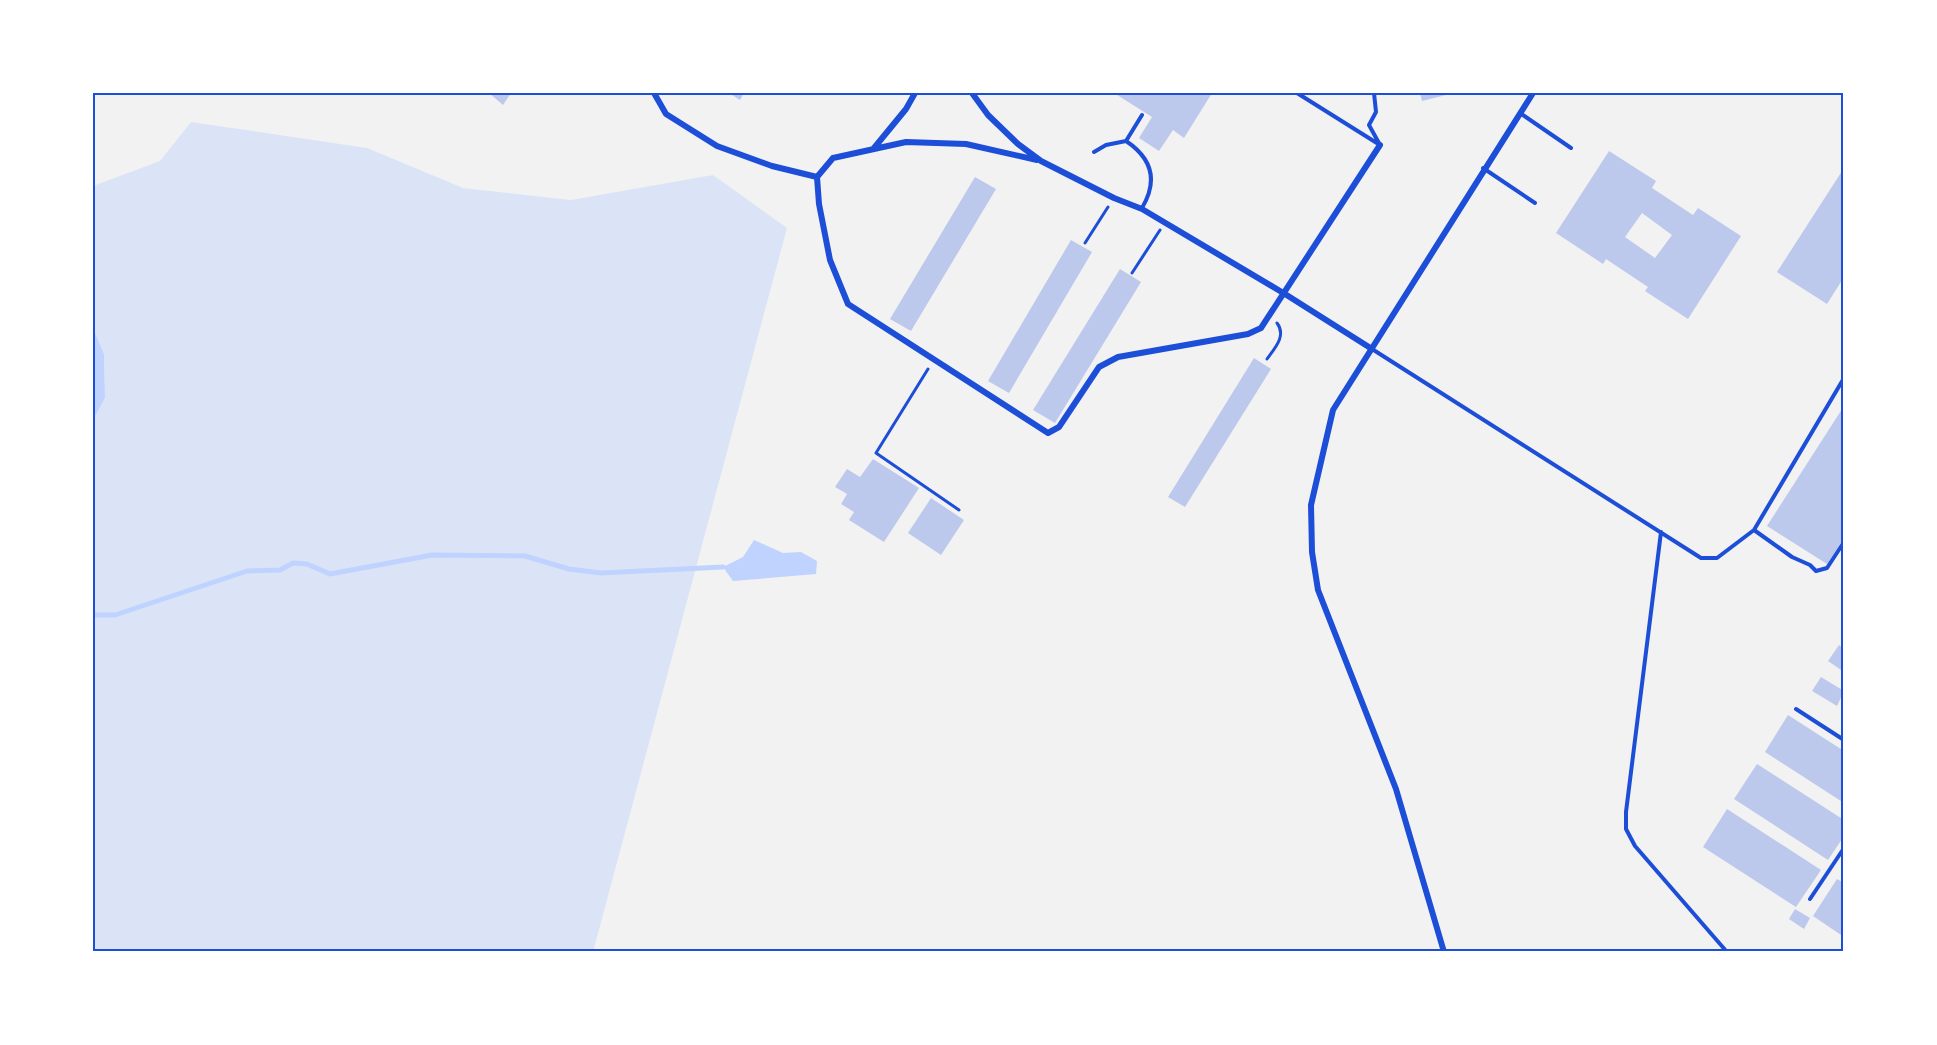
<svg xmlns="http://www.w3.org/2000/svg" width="1937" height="1045" viewBox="0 0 1937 1045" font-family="'IBM Plex Serif',serif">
	<rect width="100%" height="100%" fill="#f2f2f2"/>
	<path fill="#dbe4f7" d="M191,122L367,148L463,188L571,200L713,175L787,228L593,952H93V420L105,398L104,354L93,328V186L160,161Z"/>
	<path fill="#bfd3fe" d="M93,328L104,354L105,398L93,420Z
		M754,540L783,553L801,552L817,561L816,574L733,581L723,567L743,557Z"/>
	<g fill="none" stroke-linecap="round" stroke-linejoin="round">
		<path stroke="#bfd3fe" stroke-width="5" d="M93,615H115L247,571L280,570L293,563L307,564L330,574L432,555L525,556L569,569L601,573L723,567"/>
	</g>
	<path fill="#bdc9ec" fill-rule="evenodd" d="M489,93H511L503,105Z
		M729,93H744L740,100Z
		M1114,93H1212L1184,138L1173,130L1159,151L1139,138L1152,117Z
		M1420,93H1450V94L1422,101Z
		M1609,151L1656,181L1652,188L1693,215L1698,208L1741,236L1688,319L1645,291L1648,287L1606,259L1603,264L1556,233ZM1642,213L1672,235L1655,258L1625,237Z
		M1844,168V277L1827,304L1777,272Z
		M975,177L996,189L911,331L890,319Z
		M1071,240L1092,252L1009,393L988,381Z
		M1120,269L1141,282L1055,423L1033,410Z
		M1254,358L1271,369L1185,507L1168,497Z
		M1844,406V538L1827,564L1767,526Z
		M873,459L919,488L884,542L849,520L854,512L841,504L847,494L835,487L847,469L860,477Z
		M931,498L964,520L941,555L908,533Z
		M1839,645L1844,649V672L1828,661Z
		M1821,677L1844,691L1837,706L1812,691Z
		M1788,715L1844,751V803L1765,752Z
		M1757,764L1844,820V836L1828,860L1734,799Z
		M1727,809L1821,870L1796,907L1703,847Z
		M1837,879L1844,883V937L1813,916Z
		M1795,909L1810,918L1804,929L1789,919Z"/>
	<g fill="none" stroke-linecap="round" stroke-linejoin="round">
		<path stroke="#1d4ed8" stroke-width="3" d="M1085,243L1108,207
			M1132,273L1160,230
			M1267,359C1274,349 1287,336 1277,323
			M928,369L876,453L959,510"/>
		<path stroke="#1d4ed8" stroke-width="4" d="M1297,93L1380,145
			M1374,93L1376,112L1369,125L1380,145
			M1520,113L1571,148
			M1094,152L1106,145L1126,141
			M1483,168L1535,203
			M1142,208C1158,181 1153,159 1126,141L1142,115
			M1372,349L1701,558H1717L1754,530L1844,378
			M1754,530L1792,557L1810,565L1816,571L1827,568L1844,542
			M1661,532L1626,812V829L1635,846L1727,952
			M1796,709L1844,740
			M1810,899L1844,848"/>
		<path stroke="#1d4ed8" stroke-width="6" d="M654,93L666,114L717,146L772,166L817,177L833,158L906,142L966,144L1037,160
			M972,93L988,115L1018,144L1041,161L1114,198L1142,209L1285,294L1372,349
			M874,148L906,109L915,93
			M817,177L819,204L830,260L848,304L1048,433L1059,427L1099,367L1118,357L1248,334L1261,328L1380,145
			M1444,952L1396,789L1318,590L1312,552L1311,505L1333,410L1533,93"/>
	</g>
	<rect width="1937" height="1045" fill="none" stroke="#ffffff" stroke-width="189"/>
	<rect x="94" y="94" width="1748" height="856" fill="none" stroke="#1d4ed8" stroke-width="2"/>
</svg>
